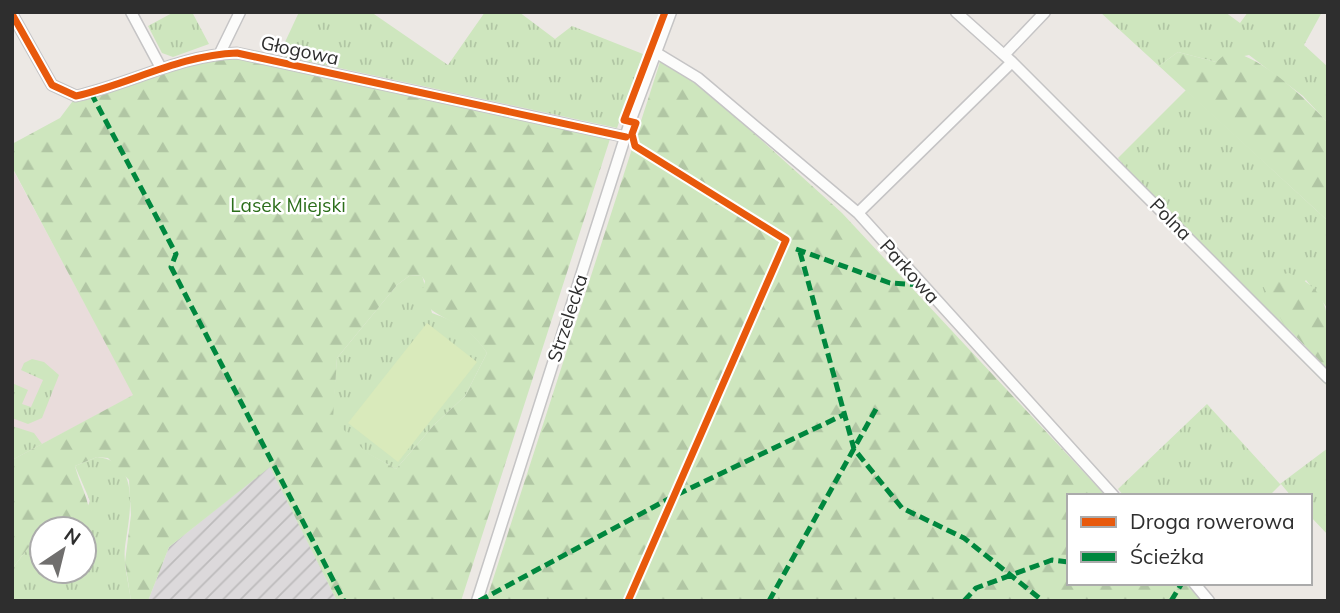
<svg xmlns="http://www.w3.org/2000/svg" width="1340" height="613" viewBox="0 0 1340 613" font-family="Mulish,sans-serif">
	<defs>
		<pattern id="industrial-furrows" width="10" height="10" patternUnits="userSpaceOnUse" patternTransform="scale(1.75)"><rect width="10" height="10" fill="#dcd9db"/><path d="M-1 1l2-2M0 10L10 0M9 11l2-2" fill="none" stroke="#bdbbbc"/></pattern>
		<pattern id="grass-tufts" width="24" height="20" patternUnits="userSpaceOnUse" patternTransform="scale(1.75)"><rect width="24" height="20" fill="#cee6be"/><path d="M3 7l-1-3M5 7V3M7 7l1-3M15 17l-1-3M17 17v-4M19 17l1-3" fill="none" stroke="#b1c6a4"/></pattern>
		<pattern id="forest-firs" width="22" height="20" patternUnits="userSpaceOnUse" patternTransform="scale(1.75)"><rect width="22" height="20" fill="#cee6be"/><path d="M5 1l3.5 6h-7zM16 11l3.5 6h-7z" fill="#b1c6a4"/></pattern>
	</defs>
	<rect width="100%" height="100%" fill="#ece8e4"/>
	<path fill="url(#industrial-furrows)" d="M270,466L337,601H148L169,547Z"/>
	<path fill="#e9dcdb" d="M12,168L134,395L12,460Z"/>
	<path fill="url(#grass-tufts)" d="M174,12H192L209,44L173,57L162,53L148,26Z
		M299,12H371L448,65L485,12H519L555,39L572,26L643,54L617,128L279,55Z
		M1100,12H1225L1240,23L1248,12H1322L1304,45L1328,67V123L1303,96L1249,55L1216,62L1178,52L1159,66Z
		M1186,90L1328,221V309L1306,280L1277,311L1294,337L1328,370V387L1171,228L1118,158Z
		M422,275L432,313C457,322 472,330 487,353L465,396L434,425L396,469L365,452L332,419L337,358L397,285L409,276Z
		M32,359L44,362L59,375L42,418L28,424L12,418V383L28,390L22,404L31,407L43,380L21,370L24,363Z
		M1207,404L1280,484L1328,448V535L1310,516V496H1291L1281,484L1269,496H1124L1118,489Z
		M12,426L34,433L42,444L12,460Z
		M97,457C143,462 129,516 125,547C123,564 129,584 131,601H12V569L28,548L42,536V571H84V529H57L63,526L78,528L90,501L75,466Z"/>
	<path fill="url(#forest-firs)" fill-rule="evenodd" d="M1229,51C1264,58 1304,97 1328,123V221L1159,66L1178,52L1216,62Z
		M235,55L610,139L461,601H337L270,467L169,547L148,601H131L125,562L131,515L129,480L108,458L97,457L75,466C80,486 90,500 90,520L78,528L42,529V536L28,548L12,569V460L133,395L12,167V144L60,118L75,98L206,59ZM421,275L425,281L420,299C443,325 464,318 487,353L465,396L434,425L396,469L366,452L333,419L337,358L397,285L409,276Z
		M661,59L696,81L842,213L1106,496H1069V583H1187L1202,601H486Z
		M1289,273C1337,292 1328,327 1328,370L1283,323L1263,286L1266,277Z"/>
	<path fill="#d9eabb" d="M427,323L477,362L398,462L348,423Z"/>
	<g fill="none" stroke-linecap="round" stroke-linejoin="round">
		<defs>
			<path id="minor" d="M131,12L161,68
				M956,12L1004,55L1045,12
				M12,14L52,85L76,96C130,84 180,55 237,53L626,137
				M655,52L698,78L858,213
				M220,53L240,12
				M1004,55L1012,62L858,213L1114,496
				M1012,62L1328,378
				M1194,583L1209,601
				M477,601L630,122L671,12"/>
		</defs>
		<use href="#minor" stroke="#c5c4c5" stroke-width="13"/>
		<use href="#minor" stroke="#fcfcfb" stroke-width="10"/>
		<path stroke="#00873e" stroke-width="5" stroke-dasharray="10 5" stroke-linecap="butt" d="M91,93L176,254L171,267L344,601
			M796,249L890,283L923,285
			M800,252L854,449L902,508L964,538L1043,601
			M479,601L674,496L845,414
			M769,601L876,409
			M964,601L976,588L1052,560L1069,562
			M1171,601L1182,583"/>
		<defs>
			<path id="cycleway" d="M12,14L52,85L76,96C130,84 180,55 237,53L626,137
				M628,601L786,240L635,146L632,134L636,123L624,120L665,12"/>
		</defs>
		<use href="#cycleway" stroke="#fff" stroke-width="11"/>
		<use href="#cycleway" stroke="#e8590c" stroke-width="7"/>
	</g>
	<g text-anchor="middle" dominant-baseline="central" stroke-width="5" stroke-linejoin="round" paint-order="stroke">
		<g font-size="19" fill="#2e2e2e" stroke="#fff">
			<text transform="translate(300 50) rotate(12)">Głogowa</text>
			<text transform="translate(1171 219) rotate(45)">Polna</text>
			<text transform="translate(910 271) rotate(48)">Parkowa</text>
			<text transform="translate(567 318) rotate(-72)">Strzelecka</text>
		</g>
		<g font-size="19" fill="#2c6e1b" stroke="#fff">
			<text x="288" y="205">Lasek Miejski</text>
		</g>
	</g>
	<rect width="1340" height="613" fill="none" stroke="#2e2e2e" stroke-width="28"/>
	<rect x="1067" y="494" width="245" height="91" fill="#ffffff" stroke="#ababab" stroke-width="2"/>
	<rect x="1081" y="517" width="35" height="10" fill="#e8590c" stroke="#ababab" stroke-width="2"/>
	<text x="1130" y="529" font-size="21" fill="#2e2e2e">Droga rowerowa</text>
	<rect x="1081" y="552" width="35" height="10" fill="#00873e" stroke="#ababab" stroke-width="2"/>
	<text x="1130" y="564" font-size="21" fill="#2e2e2e">Ścieżka</text>
	<g transform="translate(63 550) rotate(35)"><circle r="33" fill="#ffffff" stroke="#ababab" stroke-width="2"/>
	<path d="M0-5L12 26L0 18L-12 26Z" fill="#706f6e"/>
	<text y="-10" font-size="19" font-weight="bold" text-anchor="middle" fill="#2e2e2e">N</text>
	</g>
</svg>
